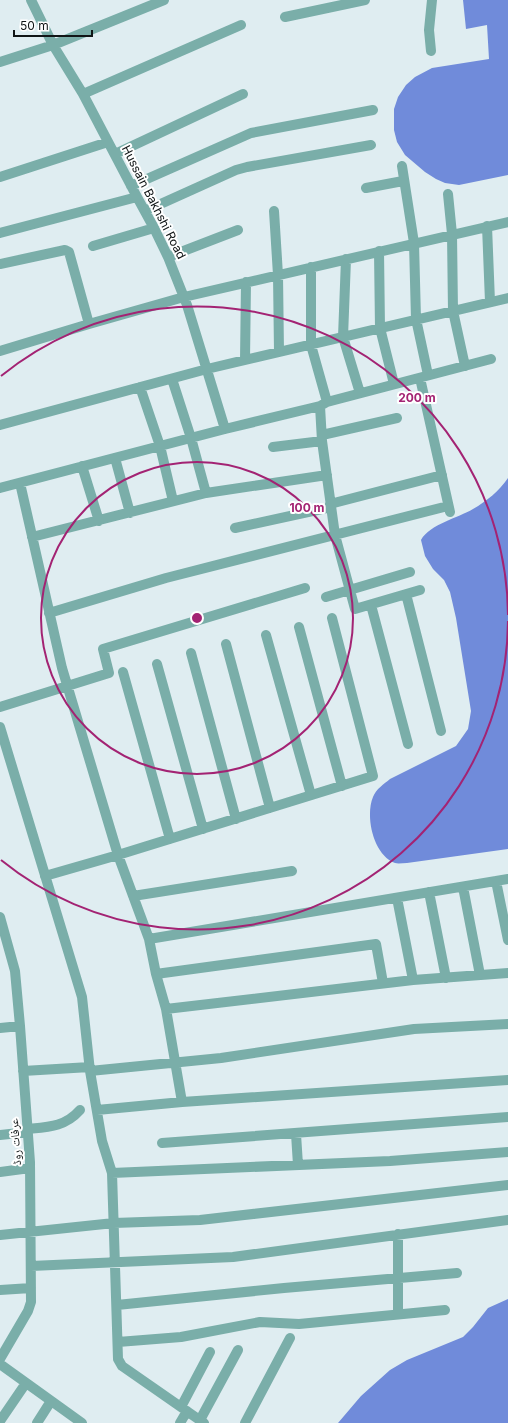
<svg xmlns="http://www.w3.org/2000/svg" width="508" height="1423" viewBox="0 0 508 1423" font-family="Inter,'Noto Naskh Arabic',sans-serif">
	<rect width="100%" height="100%" fill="#dfedf1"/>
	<path fill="#708bda" d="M463,0H508V175L459,185L445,183L436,179L425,172L405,155L397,142L394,130V109L398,97L406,85L415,77L432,68L489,59L487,25L466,29Z
		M508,478V849L407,863C403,863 398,864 395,863C373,855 365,816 373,797C376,789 384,784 390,779L456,746L468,729L471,711L456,618L450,592L444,580L433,569L425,556L421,540C430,524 458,518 473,509C487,501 499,491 508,478Z
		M508,1299V1423H338L361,1396L390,1370L407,1360L463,1337L473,1327L488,1308Z"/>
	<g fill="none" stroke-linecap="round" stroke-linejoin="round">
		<path stroke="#7aaea9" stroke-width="10" d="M31,0L53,45L83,94L137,197L154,228L168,257L187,305L225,429
			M285,17L365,0
			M431,51L429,30L432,0
			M0,62L53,45L164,0
			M83,94L241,25
			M115,154L243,94
			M402,166L414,243L416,319L428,375
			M0,177L108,142
			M131,186L251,133L373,110
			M366,188L403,181
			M448,194L452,234L453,311L465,366
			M145,211L236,170L247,167L371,145
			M274,211L278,275L279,352
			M487,226L490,302
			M0,233L137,197
			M93,246L154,228
			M379,251L380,328L394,384
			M168,257L238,230
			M346,259L343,337L360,393
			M0,264L65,250L69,252L89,324
			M311,267V345L327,402
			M0,351L89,324L184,297L508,222
			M245,360L246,282
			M420,378L450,512
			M172,379L191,438L206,493
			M140,387L160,446L173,501
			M320,406L322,441L335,535L355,609L420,590
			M0,425L207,369L508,298
			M322,435L397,418
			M273,447L322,441
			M115,458L130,513
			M82,466L99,521
			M20,483L62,668L118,855L149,939L156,974L166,1009L182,1102
			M0,488L225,429L320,406L327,402L491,359
			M330,504L442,475
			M235,528L331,507
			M32,537L206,493L327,475
			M406,594L441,731
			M326,597L410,572
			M371,605L408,744
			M49,613L166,578L448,506
			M299,627L342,786
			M266,635L311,795
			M226,644L270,808
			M191,653L236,819
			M157,664L203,829
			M123,672L170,839
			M0,707L109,673L103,649L305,588
			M0,727L82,997L90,1071L102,1141L112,1173L118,1359L122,1366L204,1423
			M45,876L118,855L373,776L332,618
			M496,881L508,940
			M463,887L480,975
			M429,892L446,978
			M133,896L292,871
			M397,898L413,980
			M0,917L15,971L20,1026L30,1162L31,1302L28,1311L0,1359
			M149,939L508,879
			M156,974L376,944L383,983
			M166,1009L413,980L508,973
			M0,1028L20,1026
			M23,1071L90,1067
			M90,1071L221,1058L414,1029L508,1024
			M97,1110L182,1102L508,1080
			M27,1129C48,1127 65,1127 80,1110
			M296,1134L298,1165
			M0,1135L28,1132
			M162,1143L508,1117
			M0,1172L30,1168
			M112,1173L390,1161L508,1152
			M398,1234V1314
			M0,1235L114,1223L200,1220L508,1185
			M31,1266L233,1257L508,1220
			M0,1290L31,1288
			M117,1305L284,1288L457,1273
			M118,1342L181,1337L260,1322L299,1324L445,1310
			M0,1364L82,1423
			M181,1407L210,1352
			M200,1420L238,1350
			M0,1421L26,1383
			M37,1423L51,1401
			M180,1423L187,1411
			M245,1423L290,1338"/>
	</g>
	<g fill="none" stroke="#a32373" stroke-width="2">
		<circle cx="197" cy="618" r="156"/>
		<path d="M508 621A311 311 0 0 1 1 860M1 376A311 311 0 0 1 508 615"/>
	</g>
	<g text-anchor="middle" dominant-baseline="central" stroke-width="4" stroke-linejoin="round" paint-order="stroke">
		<g font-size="12" fill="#101516" stroke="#fff">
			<text transform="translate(154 202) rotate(63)">Hussain Bakhshi Road</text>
			<text transform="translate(15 1142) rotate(-94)">عرفات روڈ</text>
		</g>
	</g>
	<circle cx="197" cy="618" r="6" fill="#a32373" stroke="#fff" stroke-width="2"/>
	<g font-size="12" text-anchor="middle" font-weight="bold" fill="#a32373" stroke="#fff" stroke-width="4" stroke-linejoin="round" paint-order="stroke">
		<text x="417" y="402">200 m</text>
		<text x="307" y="512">100 m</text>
	</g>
	<path d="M14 30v6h78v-6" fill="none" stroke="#101516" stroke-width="2"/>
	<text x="20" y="30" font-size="12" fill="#101516" stroke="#ffffff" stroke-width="3" paint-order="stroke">50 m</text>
</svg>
